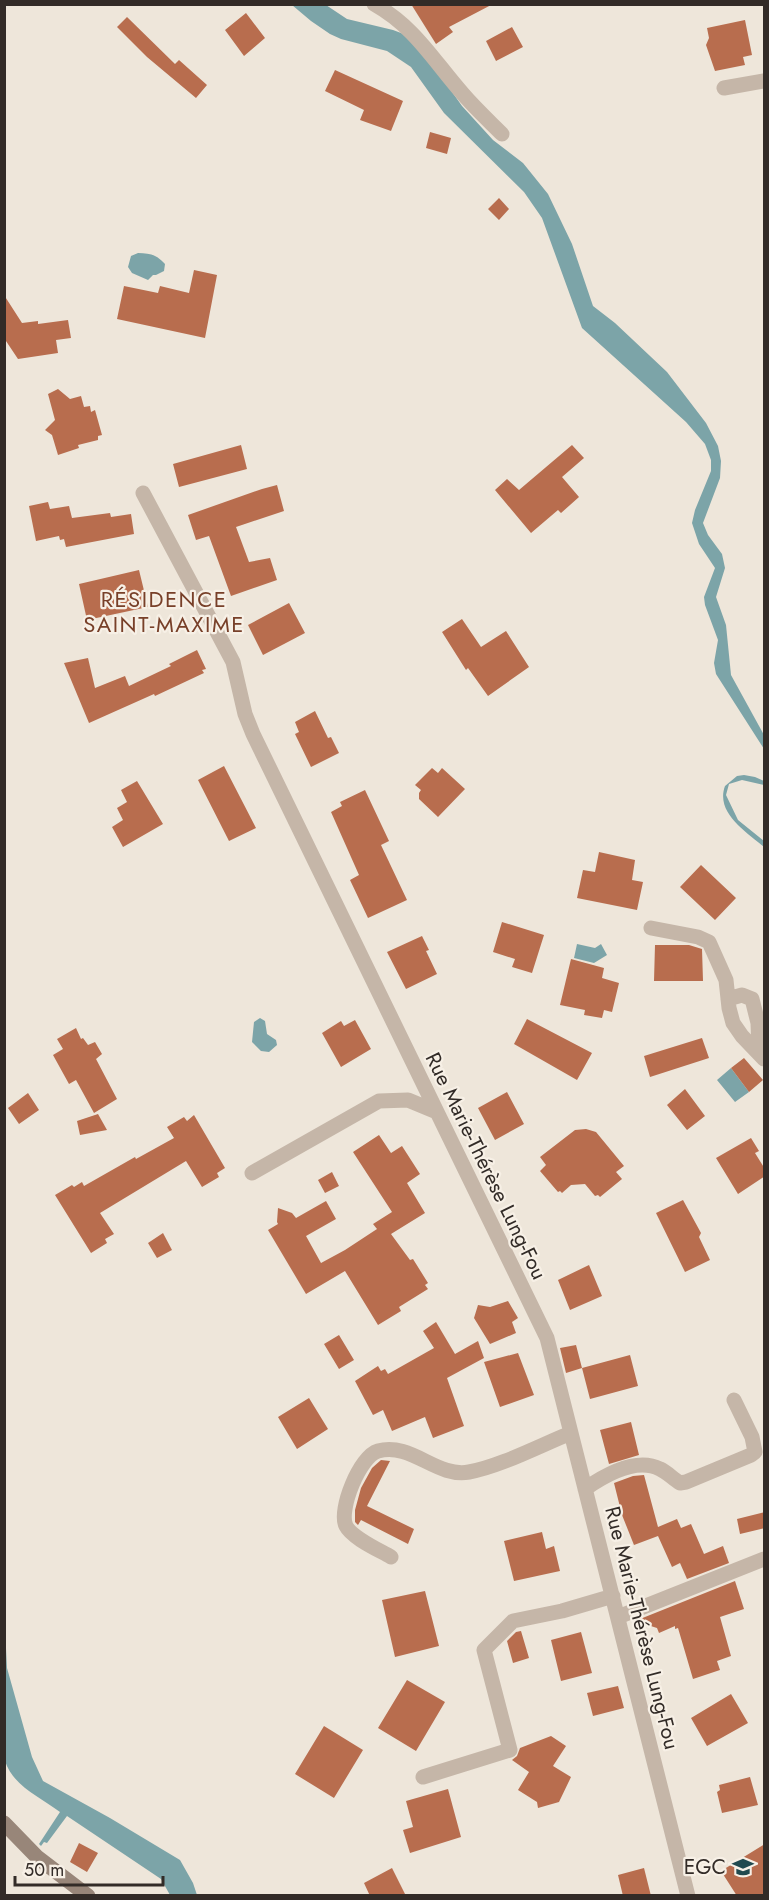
<svg xmlns="http://www.w3.org/2000/svg" width="769" height="1900" viewBox="0 0 769 1900" font-family="Jost,sans-serif">
	<rect width="100%" height="100%" fill="#eee6da"/>
	<path fill="#7ca4a8" d="M292,5H326L347,19L393,30L409,36L438,72L462,106L493,140L523,163L548,194L572,244L593,306L615,323L667,372L706,423L718,446L721,461L720,478L703,523L708,535L722,554L725,568L716,597L726,625L731,675L764,735V749L716,674L714,663L718,640L705,605L704,597L715,568L699,544L692,523L695,510L711,471V460L705,444L686,422L582,328L542,218L524,192L444,113L411,67L387,51L341,39L330,34L311,21Z
		M138,253C150,253 157,255 165,264L164,271L156,275H153L148,280L132,273L128,267L131,256Z
		M744,775L755,777L764,781V785L742,780L729,784L726,795L738,820L764,841V847C747,832 715,813 725,786L737,776Z
		M577,944L595,948L601,944L607,955L594,963L574,958Z
		M260,1018L265,1021L267,1034L276,1040L277,1045L269,1052L261,1051L252,1042L254,1022Z
		M731,1068L749,1092L735,1102L717,1080Z
		M4,1609L7,1668L32,1757L43,1781L110,1818L180,1860L193,1883L197,1895H170L161,1879L67,1816L47,1843L44,1842L41,1846L39,1844L60,1812C40,1797 13,1786 5,1761Z"/>
	<path fill="#b86d4e" d="M411,4H493L449,27L453,32L436,44Z
		M246,13L265,38L244,56L225,30Z
		M127,17L175,64L179,60L207,85L196,98L147,57L117,27Z
		M745,20L752,55L743,57L745,65L715,71L706,45L709,38L707,28Z
		M512,27L523,47L496,61L486,41Z
		M335,70L403,101L391,131L360,120L364,110L325,91Z
		M430,132L451,138L447,154L426,148Z
		M499,198L509,209L499,220L488,209Z
		M194,270L217,275L205,338L117,319L124,286L158,293L160,286L189,293Z
		M4,295L22,323L38,321V324L68,320L71,338L56,340L58,353L18,359L4,338Z
		M58,389L70,399L81,396L84,407L90,406L91,412L95,410L102,435L98,436V440L78,445L79,448L58,455L52,435L45,430L55,420L48,394Z
		M241,445L247,469L179,487L173,464Z
		M572,445L584,458L562,477L579,497L561,513L558,510L531,533L495,490L507,479L519,490Z
		M277,485L284,511L236,527L249,562L270,558L277,580L231,596L209,536L196,540L188,515L262,489Z
		M48,502L50,509L69,506L72,518L110,513L111,517L131,514L134,534L66,547L64,539L60,540L59,536L36,541L29,506Z
		M139,570L148,607L87,620L79,584Z
		M289,603L305,633L263,655L248,625Z
		M462,619L481,647L506,631L529,667L488,696L468,668L466,670L442,632Z
		M197,650L206,669L202,670L204,673L155,696L154,694L89,723L64,663L88,658L95,688L125,676L129,686L171,666L169,664Z
		M315,711L328,738L331,737L339,753L311,767L295,734L299,732L295,722Z
		M224,766L256,828L229,841L198,780Z
		M432,768L438,773L442,768L465,789L438,817L419,799V793L421,790L415,785Z
		M137,781L163,824L123,847L112,827L123,820L117,808L127,802L121,790Z
		M365,790L389,841L381,845L407,900L368,918L350,880L359,875L331,812L342,806L340,802Z
		M599,852L635,860L632,880L643,882L637,910L577,898L583,870L595,872Z
		M701,865L736,898L715,920L680,887Z
		M502,922L544,935L532,973L512,967L515,959L493,952Z
		M422,936L429,950L426,951L437,974L406,989L387,952Z
		M655,945H689L702,949L703,981H654Z
		M571,959L604,968L602,978L619,983L612,1012L604,1010L602,1018L584,1015L585,1010L560,1005Z
		M527,1019L592,1053L577,1080L514,1044Z
		M355,1020L371,1049L341,1067L322,1033L341,1021L344,1026Z
		M76,1028L81,1039L83,1038L88,1045L95,1042L102,1054L96,1059L117,1099L94,1113L76,1080L69,1084L53,1055L63,1049L57,1039Z
		M702,1038L709,1058L650,1077L644,1056Z
		M744,1058L763,1080L749,1092L731,1068Z
		M685,1089L705,1116L687,1130L667,1105Z
		M507,1092L524,1124L495,1140L478,1108Z
		M28,1093L39,1110L19,1124L8,1108Z
		M98,1114L107,1130L80,1135L77,1121Z
		M194,1115L225,1168L217,1173L219,1177L202,1187L186,1161L100,1213L114,1234L105,1239L107,1243L91,1253L55,1195L72,1185L74,1187L82,1182L84,1186L135,1157L136,1159L174,1138L167,1127L184,1117L187,1121Z
		M586,1129L596,1132L624,1166L616,1172L622,1179L600,1197L598,1195L595,1196L585,1184L571,1185L562,1193L560,1191L558,1192L540,1171L546,1165L540,1157L575,1130Z
		M379,1135L391,1153L402,1146L420,1174L407,1183L425,1213L391,1234L410,1260L413,1259L428,1283L425,1285L428,1289L399,1307L401,1311L378,1325L345,1271L306,1294L268,1230L278,1224L277,1222L278,1208L292,1213L296,1218L326,1201L336,1219L306,1236L321,1263L345,1250L377,1229L373,1224L392,1212L353,1152Z
		M751,1138L759,1151L755,1153L765,1169V1176L738,1194L716,1158Z
		M332,1172L339,1186L325,1193L318,1180Z
		M683,1200L701,1233L699,1237L710,1260L685,1272L656,1213Z
		M163,1233L172,1250L157,1258L148,1243Z
		M589,1265L602,1296L570,1310L558,1280Z
		M508,1301L518,1318L512,1322L516,1333L490,1344L474,1318L478,1305L490,1307Z
		M436,1322L455,1354L478,1341L484,1358L447,1378L464,1426L433,1438L425,1417L392,1431L383,1410L373,1415L355,1381L378,1366L381,1371L385,1369L388,1374L434,1348L423,1331Z
		M339,1335L354,1360L339,1369L324,1344Z
		M576,1345L582,1368L630,1355L638,1386L590,1399L582,1368L566,1373L560,1348Z
		M518,1353L534,1395L500,1407L484,1362Z
		M309,1398L328,1429L297,1449L278,1417Z
		M631,1422L639,1455L609,1464L600,1430Z
		M381,1460L390,1461L367,1506L414,1529L408,1544L361,1520L358,1525L355,1522V1510L361,1488L372,1468Z
		M644,1475L658,1527L677,1519L681,1528L691,1524L704,1554L723,1546L729,1563L687,1579L680,1563L672,1567L658,1536L634,1545L622,1515L614,1483L633,1476Z
		M765,1512V1528L740,1534L737,1519Z
		M542,1532L546,1549L554,1546L560,1571L514,1581L504,1541Z
		M735,1581L744,1609L720,1617L731,1656L717,1661L720,1670L693,1679L678,1628L675,1629V1626L659,1633L657,1628L635,1621Z
		M425,1591L439,1646L395,1657L382,1600Z
		M521,1631L529,1658L513,1663L507,1641L516,1632Z
		M581,1632L592,1673L561,1681L551,1640Z
		M407,1680L445,1702L416,1751L378,1728Z
		M618,1686L624,1708L593,1716L587,1693Z
		M731,1694L748,1723L707,1746L691,1718Z
		M324,1726L363,1750L334,1798L295,1774Z
		M551,1736L566,1746L553,1766L571,1777L559,1802L538,1808L537,1802L518,1790L529,1772L512,1760L517,1756L520,1748Z
		M750,1777L758,1805L722,1813L717,1792L720,1790L719,1785Z
		M448,1789L461,1837L410,1853L403,1830L413,1827L406,1801Z
		M79,1843L98,1853L87,1872L70,1862Z
		M765,1844V1896H737L721,1871Z
		M392,1868L406,1896H370L364,1883Z
		M644,1868L651,1896H623L618,1875Z"/>
	<g fill="none" stroke-linecap="round" stroke-linejoin="round">
		<path stroke="#c5b6a8" stroke-width="15" d="M374,4C415,27 433,60 463,94C475,108 489,121 502,134
			M724,88L764,81
			M143,493L233,662L245,714L253,734L547,1338L688,1896
			M651,928L698,937L709,942L726,980L729,1008L733,1023L742,1036L764,1059
			M728,999L742,995L752,999L758,1023L759,1052
			M252,1173L379,1101L408,1100L437,1112
			M585,1489C605,1475 636,1457 660,1469C667,1472 673,1479 680,1483L686,1482L751,1455L755,1452L752,1437L734,1400
			M391,1557C379,1550 352,1538 346,1526C338,1510 360,1456 378,1451C412,1442 436,1478 469,1472C499,1467 541,1445 571,1433
			M618,1617L764,1559
			M423,1777L510,1750L484,1650L513,1621L562,1611L613,1596"/>
		<path stroke="#988679" stroke-width="15" d="M4,1823L37,1857L88,1896"/>
	</g>
	<defs>
		<symbol id="university-bare" viewBox="-9 -9 18 18"><path d="M0-5L7-2L0 1L-7-2ZM-4 1L0 2.5L4 1V4Q0 6-4 4Z" fill="#214a4f" stroke="#f7f0e6" stroke-width="2.5" paint-order="stroke"/></symbol>
	</defs>
	<g fill-rule="evenodd">
		<use href="#university-bare" x="728" y="1852" width="30" height="30"/>
	</g>
	<g text-anchor="middle" dominant-baseline="central" stroke-width="4.5" stroke-linejoin="round" paint-order="stroke">
		<g font-size="21" fill="#322b27" stroke="#f7f0e6">
			<text transform="translate(486 1166) rotate(64)">Rue Marie-Thérèse Lung-Fou</text>
			<text transform="translate(642 1628) rotate(76)">Rue Marie-Thérèse Lung-Fou</text>
		</g>
		<g font-size="21" fill="#322b27" stroke="#f7f0e6" text-anchor="end">
			<text x="726" y="1867">EGC</text>
		</g>
		<g font-size="22" letter-spacing="1.5" fill="#784029" stroke="#f7f0e6">
			<text x="164" y="599">RÉSIDENCE<tspan x="164" dy="25">SAINT-MAXIME</tspan></text>
		</g>
	</g>
	<rect width="769" height="1900" fill="none" stroke="#322b27" stroke-width="12"/>
	<path d="M15 1876v9h148v-9" fill="none" stroke="#322b27" stroke-width="3"/>
	<text x="24" y="1876" font-size="18" fill="#322b27" stroke="#f7f0e6" stroke-width="4.5" paint-order="stroke">50 m</text>
</svg>
